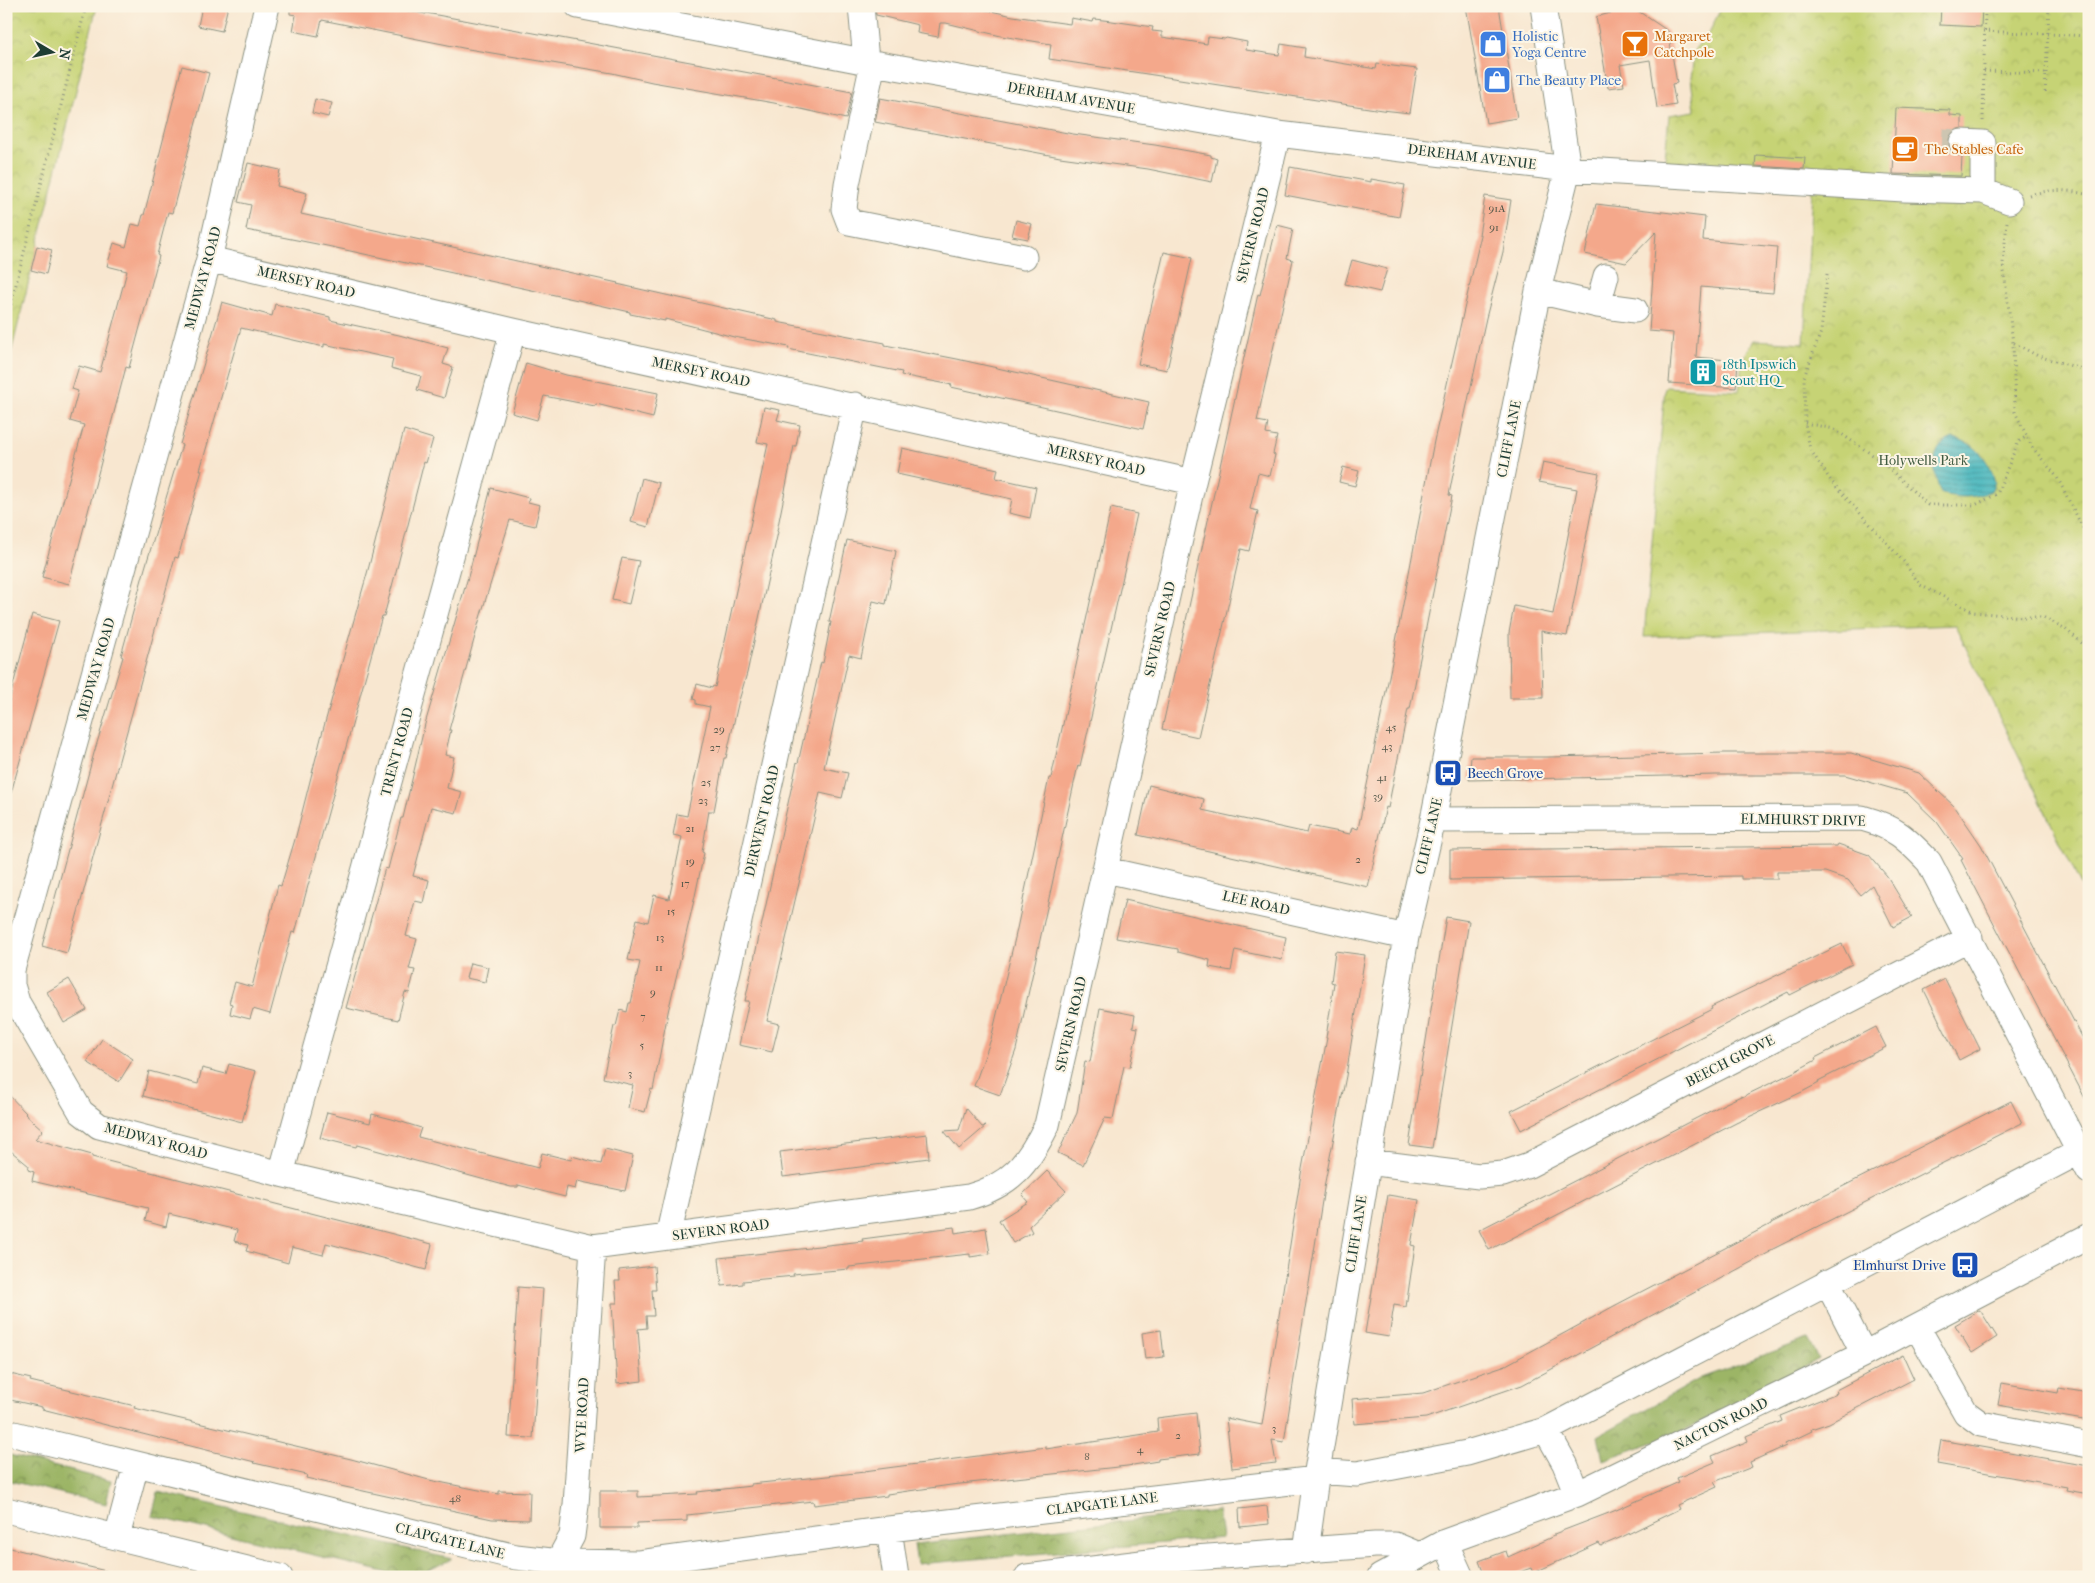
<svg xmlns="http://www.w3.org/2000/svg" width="2095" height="1583" viewBox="0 0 2095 1583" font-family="'IM FELL French Canon',serif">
	<defs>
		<pattern id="forest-crowns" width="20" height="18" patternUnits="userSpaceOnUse" patternTransform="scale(1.25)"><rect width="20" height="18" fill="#9cb566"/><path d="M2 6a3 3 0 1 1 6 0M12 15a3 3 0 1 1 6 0" fill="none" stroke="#7f9455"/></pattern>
		<pattern id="park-crowns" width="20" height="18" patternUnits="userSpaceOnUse" patternTransform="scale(1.25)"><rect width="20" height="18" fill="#c6d374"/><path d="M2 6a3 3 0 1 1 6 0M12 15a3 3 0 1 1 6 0" fill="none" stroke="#aab665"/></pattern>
		<pattern id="water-rules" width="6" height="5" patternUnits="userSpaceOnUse" patternTransform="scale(1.25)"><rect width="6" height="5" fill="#48b7be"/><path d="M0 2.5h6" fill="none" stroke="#3b969b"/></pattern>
	</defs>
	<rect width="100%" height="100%" fill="#fcf5e5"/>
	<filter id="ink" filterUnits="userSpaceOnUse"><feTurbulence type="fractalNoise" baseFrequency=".02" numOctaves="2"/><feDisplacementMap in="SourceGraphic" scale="10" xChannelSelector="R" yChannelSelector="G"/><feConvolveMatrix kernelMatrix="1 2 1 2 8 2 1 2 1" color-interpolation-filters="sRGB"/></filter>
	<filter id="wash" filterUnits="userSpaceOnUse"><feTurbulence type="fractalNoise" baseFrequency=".0096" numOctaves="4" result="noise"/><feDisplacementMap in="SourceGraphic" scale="20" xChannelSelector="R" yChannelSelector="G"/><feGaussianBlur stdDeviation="1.12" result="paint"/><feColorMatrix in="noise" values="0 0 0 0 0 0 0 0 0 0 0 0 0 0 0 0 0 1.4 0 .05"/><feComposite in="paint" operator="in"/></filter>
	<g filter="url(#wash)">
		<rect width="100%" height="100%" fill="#f8e7d0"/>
		<path fill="url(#forest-crowns)" stroke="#5e794d" d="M1808,1339L1819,1359L1684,1431L1603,1460L1598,1436L1701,1378Z
			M6,1454L111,1481L106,1504L6,1480Z
			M158,1492L452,1559L414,1577H405L152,1516Z
			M1218,1511L1222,1538L917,1564L914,1544Z"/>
		<path fill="url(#park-crowns)" stroke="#728854" d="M6,6H97L6,373Z
			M1722,6H2089V902L1955,625L1644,637L1665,387L1739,391L1742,360L1754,340L1804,343L1812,189L1663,180L1669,115L1695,111L1691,78L1695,49L1710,31Z"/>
		<path fill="url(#water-rules)" stroke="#347a79" d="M1953,438C1976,442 1990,461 1995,482L1991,491C1971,499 1962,498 1941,494C1933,473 1928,447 1953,438Z"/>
		<g id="blocks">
			<path fill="#f4a88b" d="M202,6H228L222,31L198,26Z
				M290,6H381L426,14V13L852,92L846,119L774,103L652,82L612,73L468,49L322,20L318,36L293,31L296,15L290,14Z
				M875,6H969L1013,16L1070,24L1071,18L1093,22L1094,19L1112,21L1153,27L1152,31L1162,32V37L1207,44L1208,37L1225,39L1226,38L1247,42L1246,50L1279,55L1281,44L1305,48L1304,57L1376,69L1377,64L1417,69L1410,113L1382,110L1049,59L1051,44L1001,36L946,23H940L938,37L917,33L918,25L876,15Z
				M1466,6H1499L1517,118L1486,123Z
				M1941,6H1982L1981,27L1940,25Z
				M1632,7L1668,31L1677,83L1672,84L1676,105L1657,108L1650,60L1620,65L1624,86L1608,88L1596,17Z
				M182,66L209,73L172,213L168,212L157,255L159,256L129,368L126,367L69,584L42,577L84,425L70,421L78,391L72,389L79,366L100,372L127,271L107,266L114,243L126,247L132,224L140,226L143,215H144Z
				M880,98L1073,134L1155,145L1211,155V157L1217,159L1212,182L1148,169L1060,157L875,122Z
				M315,99L332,103L328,117L312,113Z
				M1896,108L1950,110V115L1962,116V128L1955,130L1950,134L1948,142L1950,149L1954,154L1962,156L1961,176L1893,174Z
				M1756,155L1805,158L1804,169L1755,166Z
				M248,163L280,170L277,186L307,193L301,214L618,283L617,284L777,320V322L885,343V345L957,359L1149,402L1143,429L951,387L952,385L901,375L902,372L788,349L789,347L734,337L665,319V321L630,314V312L578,300L327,246L246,230L251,205L238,202Z
				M1290,167L1371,182V179L1405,185L1399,217L1285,195Z
				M1485,196L1511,200L1503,252L1486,318L1462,428L1449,495L1452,496L1410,709H1408L1388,808L1386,807L1368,887L1138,835L1149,785L1204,799L1202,810L1307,833L1309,826L1350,834L1352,827L1358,829L1393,657L1434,441L1481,235H1479Z
				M1596,204L1705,217L1703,240L1777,247L1773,293L1701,287L1696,357L1738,361L1736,388L1669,383L1673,333L1649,331L1656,232L1626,263L1585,254Z
				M1016,220L1032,224L1028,239L1012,236Z
				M1277,225L1293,229L1287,258L1293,260L1257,421L1268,423L1266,434L1277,436L1273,454L1275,455L1270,476L1258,473L1250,509L1258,511L1249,551L1241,549L1198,737L1162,729L1258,294L1260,295Z
				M37,246L52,250L46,274L31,270Z
				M1164,252L1192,258L1167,370L1138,364Z
				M1352,260L1387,269L1380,292L1345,284Z
				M222,302L272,316L275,304L330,317V320L399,335L448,348L443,364L453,367L444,398L417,390L421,376L391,368L393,359L324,344V347L241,328L200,470H202L178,558L175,557L124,742L67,953L42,946L94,753L123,657L121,656L145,568L182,445L180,444Z
				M526,363L566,375L658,393L653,418L596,404L595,406L544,396L537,420L512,413Z
				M764,407L780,410L777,420L800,425L796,446H794L777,531L778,532L747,673L738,704L726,758H724L714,811H709L702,852L704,853L695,896L668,1012L653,1090L651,1089L645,1112L628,1108L633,1085L603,1078L614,1026H616L620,1010L627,1012L629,1003H631L640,962L628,960L637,919L648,922L654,895L669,899L682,837L673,835L677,814L687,816L710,707L696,704V700L693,699L697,684L712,688L713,686L715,687L768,444L757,442Z
				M404,430L433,439L426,463L424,462L398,564L384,616H382L295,933L292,932L270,1014L253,1009L250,1019L230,1014L232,1004L229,1003L235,982L252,987L278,885L281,886L296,836L323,730L368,570Z
				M902,448L998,469L996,478L1036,487L1030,518L1009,513L1012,499L897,474Z
				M1543,462L1599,473L1567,636L1541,631L1543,698H1510L1509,633L1514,606L1553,614L1577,489L1539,482Z
				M1343,467L1359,471L1355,486L1339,482Z
				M642,478L659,483L648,527L631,522Z
				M491,488L529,498L528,502L540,505L535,526L510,520L480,618L449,730H451L445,755L454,757L447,788L462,792L456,813L431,807L413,876L429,880L424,903L415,901L406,936L417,939L409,969L415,970L409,993L405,992L398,1020L346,1008L385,868L388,869L401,818H403L425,724L468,577Z
				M1111,508L1137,514L1080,766L1078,765L1016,1050L1000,1095L974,1086L991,1039L1015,938L1049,778H1051Z
				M847,540L896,551L886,604L873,601L861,658L849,655L824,768L848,773L842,798L820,793L767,1021L779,1024L772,1052L739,1045L749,1001H745L797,762L798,763L821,662L823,663L831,622H829Z
				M622,558L639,561L629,604L612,600Z
				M32,614L59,621L11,793H6V712Z
				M1725,753H1851L1919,773L1955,807L1981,845L2089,1050V1106L1961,860L1963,859L1937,822L1907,793L1845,775H1717L1469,780L1471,757H1550Z
				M1838,844L1869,855L1887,876L1912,917L1893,927L1872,885L1860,895L1848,880L1825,872H1777V879H1741V876L1450,880V850L1837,846Z
				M1125,900L1286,937L1282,960L1235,950L1231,971L1209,967L1210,960L1178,952V949L1116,938Z
				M1446,917L1469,921L1432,1148L1409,1145Z
				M1842,944L1852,964L1790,995L1788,992L1521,1130L1511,1111L1712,1009L1711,1007Z
				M1335,951L1365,955L1346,1076L1325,1182L1284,1442L1272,1440L1276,1463L1232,1468L1226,1418L1262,1425L1301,1174L1327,1038H1326L1334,983L1331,982Z
				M470,963L488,967L485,982L466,978Z
				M69,979L87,1010L64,1023L47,992Z
				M1945,979L1980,1049L1959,1060L1924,990Z
				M1100,1008L1135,1015L1133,1027L1138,1028L1130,1067L1124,1066L1113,1119L1105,1118L1083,1165L1058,1153L1077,1113L1085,1061L1090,1062Z
				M1876,1027L1886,1047L1818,1081L1819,1083L1802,1092L1736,1123L1489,1250L1479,1230L1726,1103L1741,1096L1742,1097L1794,1072L1816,1060L1815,1058Z
				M102,1039L133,1059L119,1082L87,1062Z
				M229,1064L256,1071L242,1122L143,1096L149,1071L198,1084L202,1068L226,1074Z
				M6,1092L26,1113L25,1114L43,1130L35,1139L92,1155V1157L432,1244L426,1270L326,1243L323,1255L292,1247L288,1263L246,1251L248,1245L234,1241L237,1230L169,1214L166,1227L145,1221L148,1208L32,1181L34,1172L28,1170L29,1166L6,1147Z
				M2011,1101L2022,1123L1769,1251L1770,1252L1522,1385L1426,1418L1354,1424L1352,1399L1423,1393L1506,1365L1614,1306L1771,1224V1223Z
				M966,1108L982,1127L986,1126L959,1149L944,1131L959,1130Z
				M327,1112L370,1123L372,1114L392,1119L421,1128L418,1137L538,1168L542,1153L571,1160L572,1156L601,1164L605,1149L633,1156L625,1191L577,1181L575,1189L567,1187L565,1197L518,1185V1187H511L357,1145L356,1147L320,1138Z
				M927,1134L929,1158L783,1177L780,1152Z
				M1047,1171L1066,1191L1029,1226L1032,1232L1013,1243L999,1220L1028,1202L1022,1195Z
				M1388,1195L1419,1200L1411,1245L1415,1246L1406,1307L1394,1305L1389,1337L1365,1333Z
				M954,1227L955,1233L986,1228L990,1254L970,1257V1254L849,1267V1269L793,1274L794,1276L743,1281V1284L722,1286L719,1258L810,1248V1247L863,1241L862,1239Z
				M654,1266L656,1290H652L654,1316H646L647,1328L638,1329L642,1381L617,1384L612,1303H617L615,1281H620L619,1270Z
				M518,1287L543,1289L533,1438L508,1437Z
				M1980,1310L1997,1337L1972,1353L1955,1325Z
				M1161,1330L1164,1357L1145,1359L1142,1333Z
				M1903,1355L1914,1379L1829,1423L1811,1429L1812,1431L1785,1444L1786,1446L1750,1462L1752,1467L1714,1482L1717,1487L1677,1505L1679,1509L1624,1536L1601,1546L1599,1543L1533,1573L1531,1568L1506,1577H1485L1479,1561L1506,1551L1508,1557L1554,1536V1534L1614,1511L1679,1482L1677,1478L1715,1462L1712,1456L1748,1441L1746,1436L1782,1421L1780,1416L1837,1393L1836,1390Z
				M6,1373L31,1379L30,1381L135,1406L134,1408L351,1459L429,1480L499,1494V1491L530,1492L529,1520L492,1519L345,1487L306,1478L307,1475L254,1463L255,1462L42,1409V1407L6,1399Z
				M2002,1383L2058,1393L2059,1388L2089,1393V1421L1998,1405Z
				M1196,1413L1200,1454L1158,1459V1461L1127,1466L951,1485L887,1494V1496L814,1505L813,1501L687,1515V1521L637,1523V1528H600V1491H638V1497L698,1494L697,1492L751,1486V1484L865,1472L864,1471L1046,1447V1449L1158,1432L1157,1418Z
				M1941,1440L2089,1466V1494L2066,1490L2067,1487L1937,1464Z
				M1267,1506L1269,1524L1240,1527L1239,1509Z
				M6,1547L106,1571V1577H23L6,1573Z"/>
		</g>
	</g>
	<g filter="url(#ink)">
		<use href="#blocks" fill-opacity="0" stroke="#8c9282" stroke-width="1"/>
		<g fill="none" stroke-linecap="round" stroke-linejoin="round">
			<path stroke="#cdc5b1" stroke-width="25" stroke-dasharray="25 12" stroke-linecap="butt" d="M1942,141L1962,142"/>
			<defs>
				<path id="minor" d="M267,6L209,259L12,970V985L17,1002L81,1112L99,1126L281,1174L593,1247L969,1197C1011,1185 1028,1164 1047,1125L1193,482L1278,134
					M578,6L873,63L1278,134L1568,169L1904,189L1983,191L2009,201
					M861,6L866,61
					M873,63L847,184L844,209L849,222L1024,257
					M1962,142L1983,143V191
					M209,259L513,331L1193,482
					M1538,291L1598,305L1635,310
					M1598,305L1606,276
					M1433,820L1862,818C1895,827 1906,838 1929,862L2089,1171
					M1106,870L1406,937
					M1368,1162L1479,1176L1503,1174L1529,1165L1970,938
					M281,1174L513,331
					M668,1237L855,405
					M1827,1282L1864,1354
					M1917,1327L1966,1413L1981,1424L2089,1445
					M1546,1430L1565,1464L1577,1494
					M6,1432L516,1557L560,1562L639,1563L889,1529L1316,1479
					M1317,1471L1357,1474L1467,1453L1546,1430L2079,1152
					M6,1510L280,1577
					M889,1529L896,1577
					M117,1537L136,1465
					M1445,1542L1461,1577
					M1306,1551L1317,1471L1406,937L1433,820L1538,291L1568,169L1543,6
					M552,1573L572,1536L576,1505L593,1247
					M1027,1577L1166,1560L1375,1545H1395L1419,1555
					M1380,1577L1445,1542L1577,1494L1864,1354L2089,1236"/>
			</defs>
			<use href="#minor" stroke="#8c9282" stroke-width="27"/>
			<path stroke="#8c9282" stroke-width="3" stroke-dasharray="1 4" stroke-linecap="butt" d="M1983,31L2089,36
				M1984,71L2046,73L2045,96
				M2046,73L2049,7
				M1983,121L1985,6
				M2029,195C2051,189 2066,189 2089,195
				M2007,222L2003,263L2013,343L2015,412L2032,447L2057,477L2089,540
				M1827,274L1821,332L1804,377L1805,423L1810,449L1831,481L1904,562L1920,585L1974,612L2023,617H2043L2064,628L2089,649
				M6,324L86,6
				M2014,343L2038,356L2089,371
				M1805,423L1834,429L1880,460L1928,505H1975L1997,494L2018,442L2027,436"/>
			<use href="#minor" stroke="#fff" stroke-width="25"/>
		</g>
	</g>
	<defs>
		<symbol id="shop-square" viewBox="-11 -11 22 22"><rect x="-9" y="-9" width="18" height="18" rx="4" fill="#3f7fe0" stroke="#fcf5e5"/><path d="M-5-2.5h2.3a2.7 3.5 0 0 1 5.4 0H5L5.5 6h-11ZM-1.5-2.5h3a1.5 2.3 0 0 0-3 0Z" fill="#fff"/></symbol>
		<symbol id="bar-square" viewBox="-11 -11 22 22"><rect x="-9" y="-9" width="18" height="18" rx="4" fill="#e8710a" stroke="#fcf5e5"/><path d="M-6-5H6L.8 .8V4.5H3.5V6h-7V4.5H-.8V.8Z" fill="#fff"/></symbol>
		<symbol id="cafe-square" viewBox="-11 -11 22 22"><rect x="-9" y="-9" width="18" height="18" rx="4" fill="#e8710a" stroke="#fcf5e5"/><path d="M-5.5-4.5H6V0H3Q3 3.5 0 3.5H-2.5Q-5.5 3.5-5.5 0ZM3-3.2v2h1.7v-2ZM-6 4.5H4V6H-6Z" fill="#fff"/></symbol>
		<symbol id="building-square" viewBox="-11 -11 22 22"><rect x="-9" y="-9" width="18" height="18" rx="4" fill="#0f9aa8" stroke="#fcf5e5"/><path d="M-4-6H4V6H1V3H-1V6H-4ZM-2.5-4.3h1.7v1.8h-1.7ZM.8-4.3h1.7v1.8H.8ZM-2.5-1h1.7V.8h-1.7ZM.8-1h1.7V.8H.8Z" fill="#fff"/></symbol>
		<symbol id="bus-square" viewBox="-11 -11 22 22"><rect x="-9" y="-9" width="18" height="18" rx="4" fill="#1a4fb4" stroke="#fcf5e5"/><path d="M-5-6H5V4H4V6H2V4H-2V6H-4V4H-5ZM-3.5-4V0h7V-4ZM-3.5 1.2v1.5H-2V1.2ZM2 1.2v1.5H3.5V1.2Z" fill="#fff"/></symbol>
	</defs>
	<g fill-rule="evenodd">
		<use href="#shop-square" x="1477" y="28" width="32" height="32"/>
		<use href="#bar-square" x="1619" y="28" width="32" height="32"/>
		<use href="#shop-square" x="1481" y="64" width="32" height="32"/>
		<use href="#cafe-square" x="1889" y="133" width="32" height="32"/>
		<use href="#building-square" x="1687" y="356" width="32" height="32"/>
		<use href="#bus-square" x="1432" y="757" width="32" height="32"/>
		<use href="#bus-square" x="1949" y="1249" width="32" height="32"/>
	</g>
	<g text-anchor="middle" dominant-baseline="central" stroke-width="4" stroke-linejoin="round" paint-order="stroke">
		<g font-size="11" fill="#54584a">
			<text x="1497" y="208">91A</text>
			<text x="1494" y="227">91</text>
			<text x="1391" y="727">45</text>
			<text x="719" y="729">29</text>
			<text x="1387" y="746">43</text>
			<text x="715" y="747">27</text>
			<text x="1382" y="777">41</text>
			<text x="706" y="782">25</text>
			<text x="1378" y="796">39</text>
			<text x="703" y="800">23</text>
			<text x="690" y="828">21</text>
			<text x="1358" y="859">2</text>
			<text x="690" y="861">19</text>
			<text x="685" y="883">17</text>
			<text x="671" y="911">15</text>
			<text x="660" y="937">13</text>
			<text x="659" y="967">11</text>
			<text x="653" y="992">9</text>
			<text x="643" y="1016">7</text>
			<text x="642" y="1045">5</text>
			<text x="630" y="1073">3</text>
			<text x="1274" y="1428">3</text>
			<text x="1178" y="1435">2</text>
			<text x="1140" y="1449">4</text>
			<text x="1087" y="1456">8</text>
			<text x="455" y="1498">48</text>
		</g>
		<g font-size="14" fill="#366cbe" stroke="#fcf5e5" text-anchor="start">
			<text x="1512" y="36">Holistic<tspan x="1512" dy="16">Yoga Centre</tspan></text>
			<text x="1516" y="80">The Beauty Place</text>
		</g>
		<g font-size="14" fill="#c56008" stroke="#fcf5e5" text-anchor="start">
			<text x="1654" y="36">Margaret<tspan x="1654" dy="16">Catchpole</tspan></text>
			<text x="1924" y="149">The Stables Cafe</text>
		</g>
		<g font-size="14" fill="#1f3d34" stroke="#fcf5e5">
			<text transform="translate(1071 98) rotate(10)">DEREHAM AVENUE</text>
			<text transform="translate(1472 157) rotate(7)">DEREHAM AVENUE</text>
			<text transform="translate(1253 235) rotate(-76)">SEVERN ROAD</text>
			<text transform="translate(203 278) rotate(-75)">MEDWAY ROAD</text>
			<text transform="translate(306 282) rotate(13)">MERSEY ROAD</text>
			<text transform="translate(701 372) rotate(12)">MERSEY ROAD</text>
			<text transform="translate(1509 439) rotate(-79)">CLIFF LANE</text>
			<text transform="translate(1096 460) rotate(13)">MERSEY ROAD</text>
			<text transform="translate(1160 629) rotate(-77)">SEVERN ROAD</text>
			<text transform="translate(96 669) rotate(-74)">MEDWAY ROAD</text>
			<text transform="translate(397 752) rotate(-75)">TRENT ROAD</text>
			<text transform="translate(1803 820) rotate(1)">ELMHURST DRIVE</text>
			<text transform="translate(762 821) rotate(-77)">DERWENT ROAD</text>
			<text transform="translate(1429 836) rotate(-77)">CLIFF LANE</text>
			<text transform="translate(1256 903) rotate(13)">LEE ROAD</text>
			<text transform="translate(1071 1024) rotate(-77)">SEVERN ROAD</text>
			<text transform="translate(1730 1061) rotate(-27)">BEECH GROVE</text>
			<text transform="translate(156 1141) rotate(15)">MEDWAY ROAD</text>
			<text transform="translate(721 1230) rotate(-7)">SEVERN ROAD</text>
			<text transform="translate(1356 1234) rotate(-81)">CLIFF LANE</text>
			<text transform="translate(582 1415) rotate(-87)">WYE ROAD</text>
			<text transform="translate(1721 1424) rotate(-26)">NACTON ROAD</text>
			<text transform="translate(1102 1504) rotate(-7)">CLAPGATE LANE</text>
			<text transform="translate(450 1541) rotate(14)">CLAPGATE LANE</text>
		</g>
		<g font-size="14" fill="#0d838f" stroke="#fcf5e5" text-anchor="start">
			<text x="1722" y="364">18th Ipswich<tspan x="1722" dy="16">Scout HQ</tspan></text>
		</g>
		<g font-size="14" fill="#405b41" stroke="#fcf5e5">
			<text x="1923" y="460">Holywells Park</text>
		</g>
		<g font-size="14" fill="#164399" stroke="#fcf5e5" text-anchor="start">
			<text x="1467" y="773">Beech Grove</text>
			<text x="1946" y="1265" text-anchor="end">Elmhurst Drive</text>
		</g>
	</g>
	<rect width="2095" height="1583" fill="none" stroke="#fcf5e5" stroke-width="25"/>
	<g transform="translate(52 52) rotate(99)" stroke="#fcf5e5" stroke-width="4" paint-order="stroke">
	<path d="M0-4L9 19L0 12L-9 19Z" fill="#1f3d34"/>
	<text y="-8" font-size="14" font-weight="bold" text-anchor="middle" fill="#1f3d34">N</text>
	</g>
</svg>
